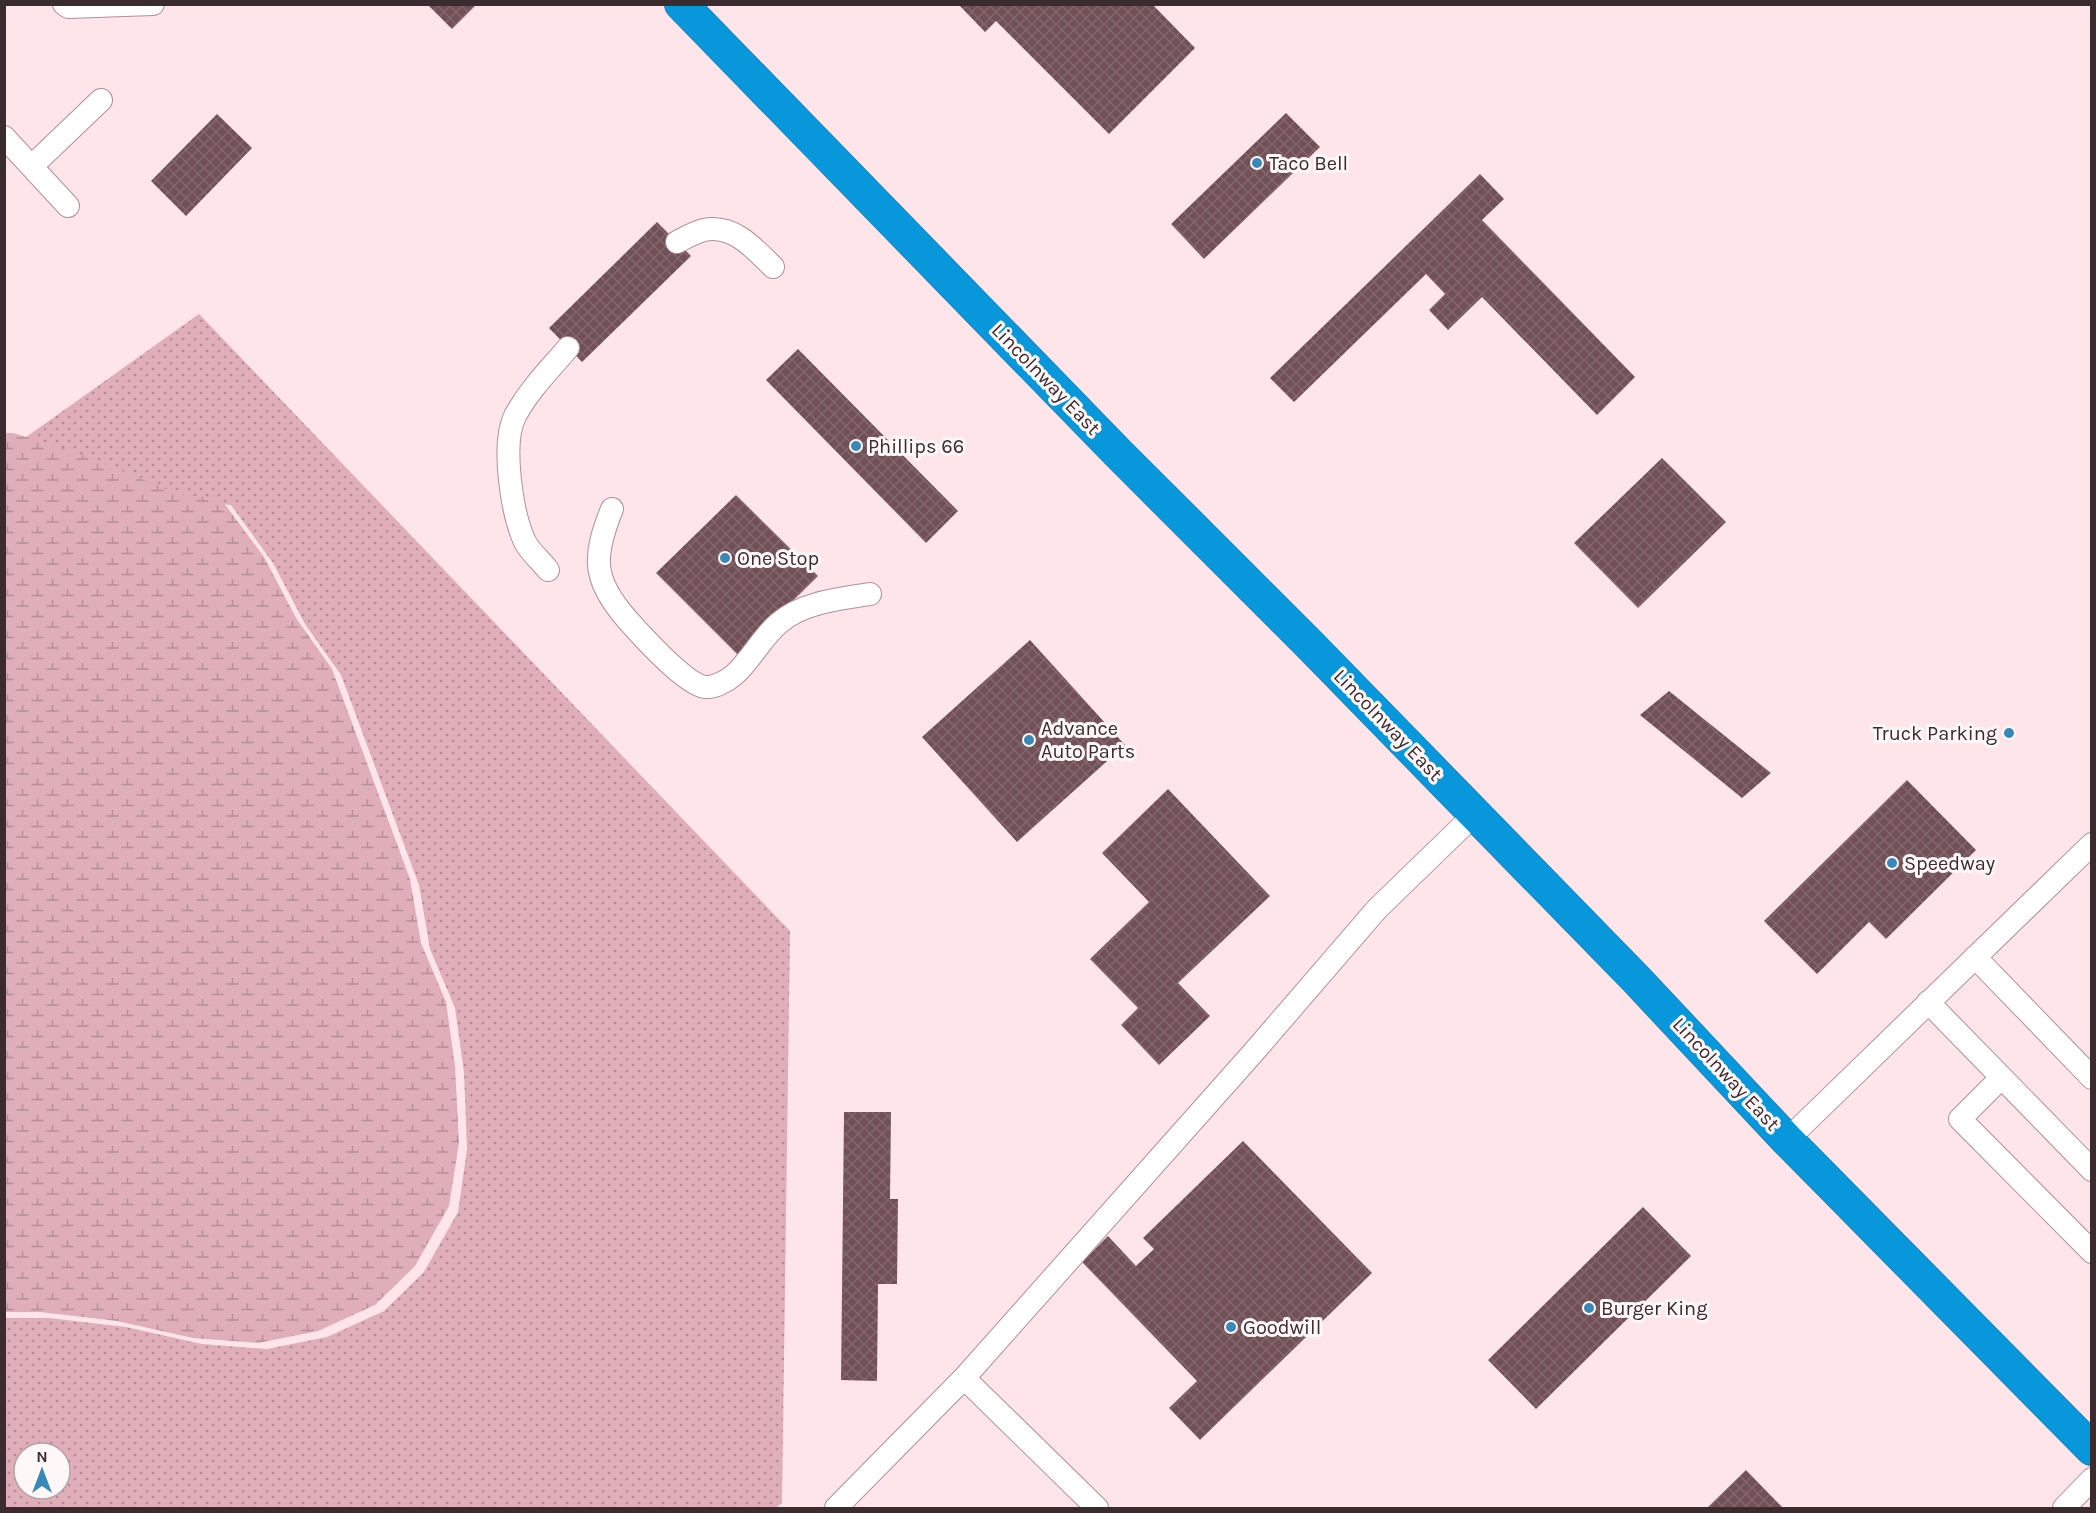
<svg xmlns="http://www.w3.org/2000/svg" width="2096" height="1513" viewBox="0 0 2096 1513" font-family="Karla,sans-serif">
	<defs>
		<pattern id="grass-dots" width="8" height="8" patternUnits="userSpaceOnUse" patternTransform="scale(1.5)"><rect width="8" height="8" fill="#dfaeb8"/><path d="M2 2h.1M6 6h.1" fill="none" stroke="#b68e96" stroke-width="1.8" stroke-linecap="round"/></pattern>
		<pattern id="wetland-marsh" width="20" height="14" patternUnits="userSpaceOnUse" patternTransform="scale(1.5)"><rect width="20" height="14" fill="#dfaeb8"/><path d="M1 5h8M5 5V1M11 12h8M15 12V8" fill="none" stroke="#b68e96"/></pattern>
		<pattern id="building-cross-hatch" width="8" height="8" patternUnits="userSpaceOnUse" patternTransform="scale(1.5)"><rect width="8" height="8" fill="#715157"/><path d="M0 0l8 8M0 8l8-8" fill="none" stroke="#82676c"/></pattern>
	</defs>
	<rect width="100%" height="100%" fill="#fde5e9"/>
	<path fill="url(#grass-dots)" fill-rule="evenodd" d="M199,314L790,931L782,1503L776,1508H5L4,1318H49L126,1327L202,1344L267,1349L327,1337L384,1311L424,1272L458,1212L467,1149L464,1072L455,1008L430,949L419,885L341,675L305,624L273,563L231,505L187,500L22,440ZM24,1453H60V1489H24Z"/>
	<path fill="url(#wetland-marsh)" d="M5,433H13L78,453L178,494L221,499L264,557L296,618L332,669L410,879L421,943L446,1002L455,1066L459,1143L449,1206L415,1266L375,1305L318,1331L258,1343L193,1338L117,1321L40,1312H5Z"/>
	<path fill="url(#building-cross-hatch)" d="M427,4H477L452,29Z
		M958,4H1152L1195,48L1109,134L996,21L985,32Z
		M1286,113L1320,147L1204,259L1171,224Z
		M217,114L252,148L186,216L151,181Z
		M1480,174L1504,199L1482,220L1635,377L1597,415L1482,297L1448,330L1429,310L1445,294L1426,274L1294,402L1270,378Z
		M657,222L691,256L582,362L549,328Z
		M798,349L958,511L926,543L766,380Z
		M1662,458L1726,522L1638,608L1574,543Z
		M736,495L818,576L738,655L656,573Z
		M1030,640L1125,745L1017,842L922,737Z
		M1669,691L1771,773L1742,798L1640,715Z
		M1907,780L1976,850L1886,939L1869,922L1817,974L1764,921Z
		M1168,789L1270,896L1178,983L1210,1016L1159,1065L1121,1025L1138,1008L1090,959L1149,902L1102,853Z
		M844,1112H891L890,1199H898L897,1284H878L877,1381L841,1380Z
		M1243,1141L1372,1273L1200,1440L1169,1408L1197,1381L1082,1262L1108,1236L1136,1266L1154,1249L1143,1238Z
		M1643,1207L1691,1256L1536,1409L1488,1360Z
		M1746,1470L1783,1508H1707Z"/>
	<g fill="none" stroke-linecap="round" stroke-linejoin="round">
		<defs>
			<path id="lane" d="M64,4L68,7L153,4
				M4,137L68,206
				M32,166L101,100
				M677,242C685,238 695,232 704,230C733,224 754,248 773,267
				M612,509C593,556 592,579 626,618C640,634 685,684 705,687C714,688 727,681 734,675C751,660 762,637 779,623C803,602 840,599 870,594
				M548,570C541,561 530,552 525,542C512,514 501,444 515,416C529,390 549,370 568,348
				M1975,957L2092,1078
				M1928,1002L2092,1170
				M2001,1078L1960,1119L2092,1252
				M1787,1140L2092,844
				M836,1508L964,1378
				M1097,1508L964,1378L1252,1054L1377,909L1475,814
				M2064,1508L2092,1479"/>
			<path id="highway" d="M681,4L1117,452L1310,645L1636,979L1787,1140L2092,1449"/>
		</defs>
		<use href="#lane" stroke="#b28f96" stroke-width="24"/>
		<use href="#highway" stroke="#1a719f" stroke-width="34"/>
		<use href="#lane" stroke="#fff" stroke-width="22"/>
		<use href="#highway" stroke="#0997dc" stroke-width="33"/>
	</g>
	<g fill="#3887b9" stroke="#fff7f8" stroke-width="2">
		<circle cx="1257" cy="163" r="6"/>
		<circle cx="856" cy="446" r="6"/>
		<circle cx="725" cy="558" r="6"/>
		<circle cx="2009" cy="733" r="6"/>
		<circle cx="1029" cy="740" r="6"/>
		<circle cx="1892" cy="863" r="6"/>
		<circle cx="1589" cy="1308" r="6"/>
		<circle cx="1231" cy="1327" r="6"/>
	</g>
	<g text-anchor="middle" dominant-baseline="central" stroke-width="6" stroke-linejoin="round" paint-order="stroke">
		<g font-size="20" fill="#3a2b2e" stroke="#fff7f8" text-anchor="start">
			<text x="1269" y="163">Taco Bell</text>
			<text x="868" y="446">Phillips 66</text>
			<text x="737" y="558">One Stop</text>
			<text x="1041" y="728">Advance<tspan x="1041" dy="23">Auto Parts</tspan></text>
			<text x="1997" y="733" text-anchor="end">Truck Parking</text>
			<text x="1904" y="863">Speedway</text>
			<text x="1601" y="1308">Burger King</text>
			<text x="1243" y="1327">Goodwill</text>
		</g>
		<g font-size="20" fill="#3a2b2e" stroke="#fff7f8">
			<text transform="translate(1046 379) rotate(46)">Lincolnway East</text>
			<text transform="translate(1388 725) rotate(46)">Lincolnway East</text>
			<text transform="translate(1726 1074) rotate(47)">Lincolnway East</text>
		</g>
	</g>
	<rect width="2096" height="1513" fill="none" stroke="#3a2b2e" stroke-width="12"/>
	<g transform="translate(42 1471)"><circle r="28" fill="#fff7f8" stroke="#b0a5a7" stroke-width="1.5"/>
	<path d="M0-4.5L10 22L0 15L-10 22Z" fill="#3887b9"/>
	<text y="-9" font-size="16" font-weight="bold" text-anchor="middle" fill="#3a2b2e">N</text>
	</g>
</svg>
